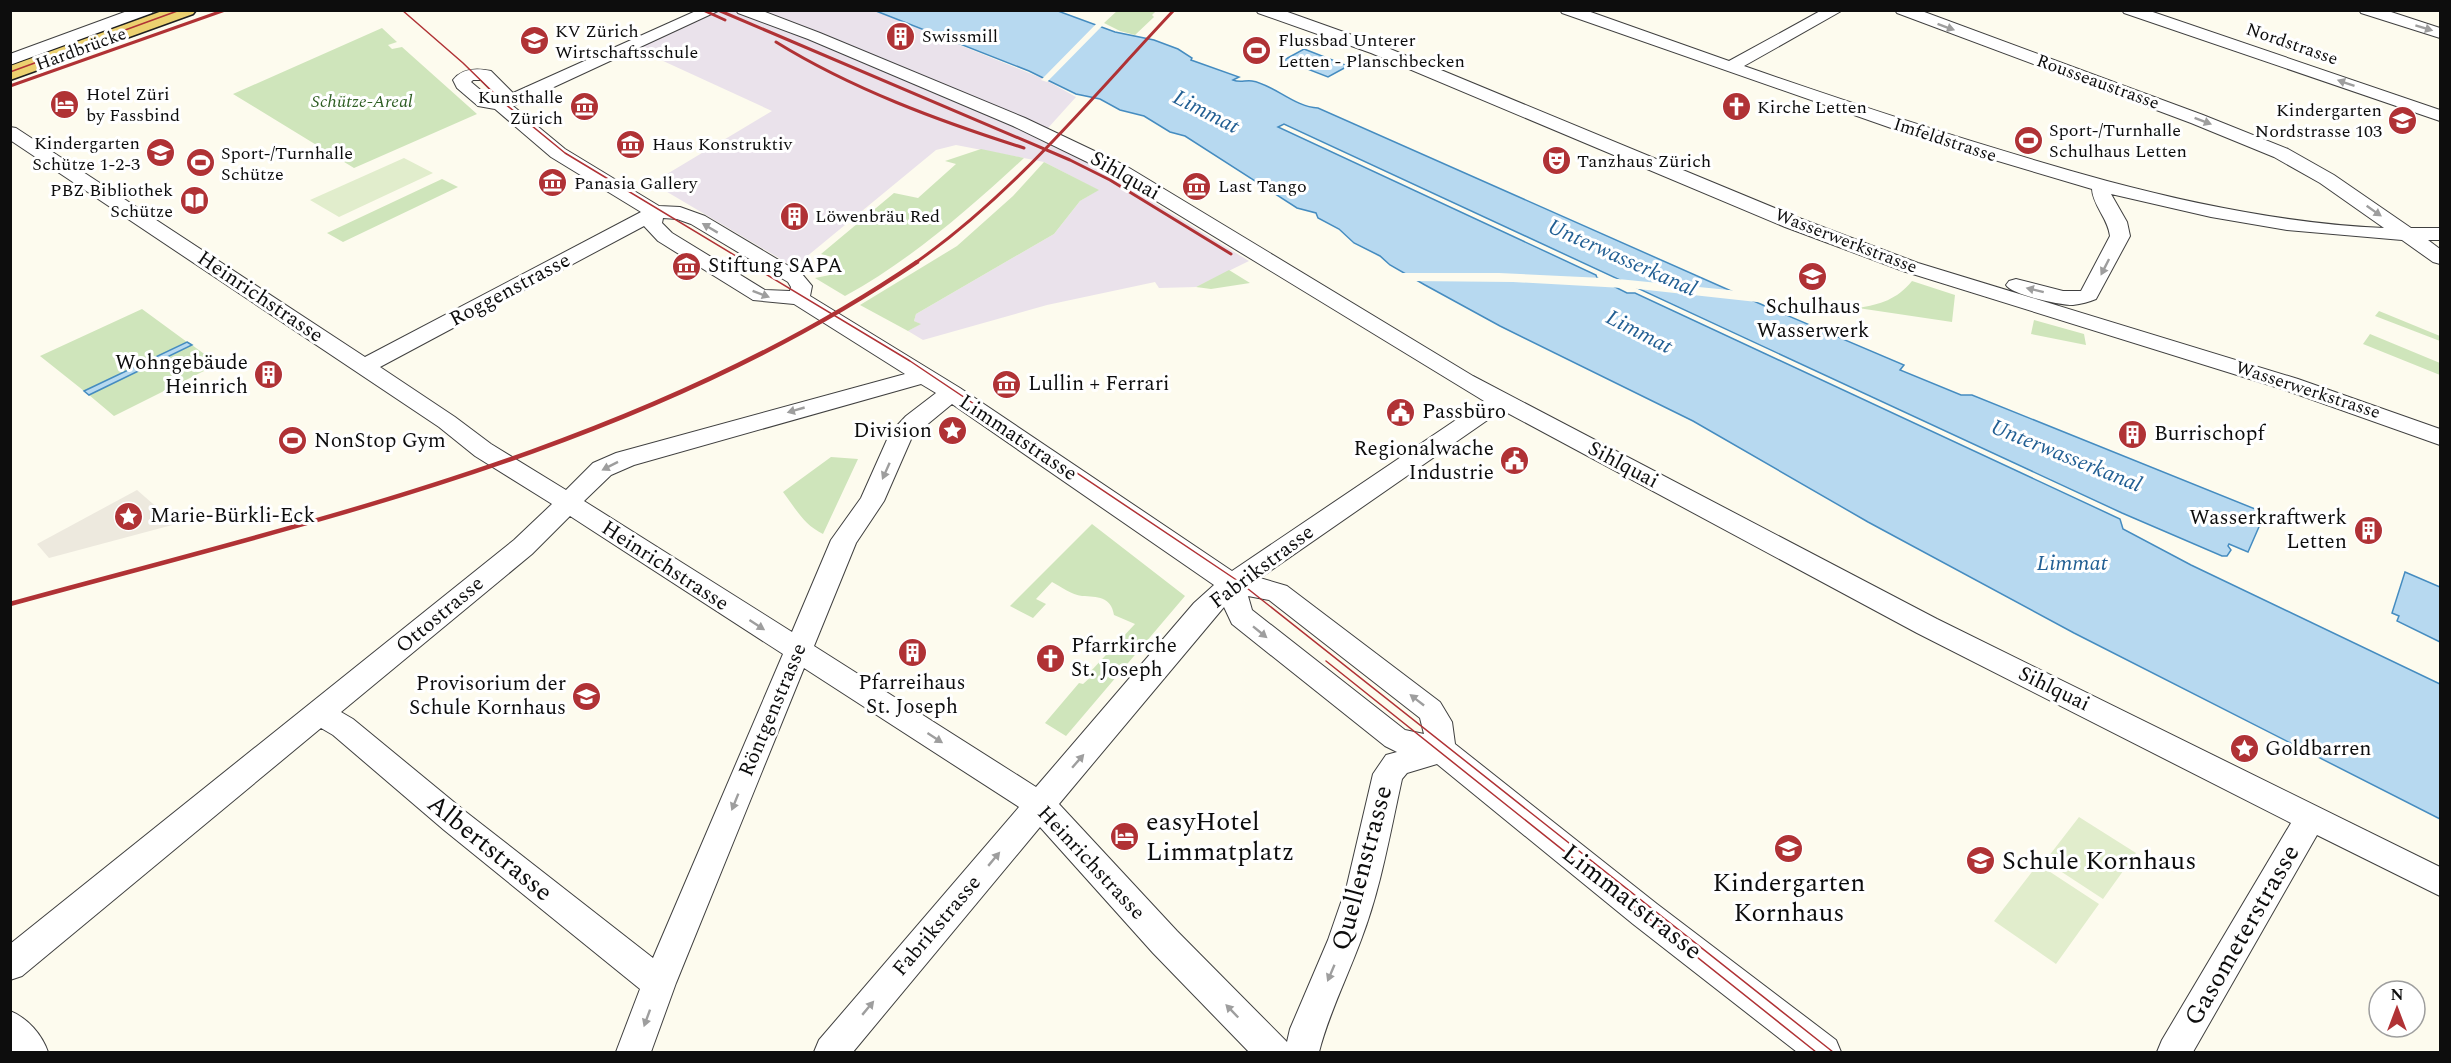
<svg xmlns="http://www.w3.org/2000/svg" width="2451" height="1063" viewBox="0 0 2451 1063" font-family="Spectral,serif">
	<rect width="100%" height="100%" fill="#fdfbee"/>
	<path fill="#eae2eb" d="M717,11H875L1044,79L1076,97L1039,138L1081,158L1249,261L1196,287L1159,288L1155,282L1047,305L923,340L908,331L920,324L914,321L916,314L1054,234L1080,201L1098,190L1044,162L956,145L936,150L794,267L652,183L772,111L637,49Z"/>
	<path fill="#cfe5bb" d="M1118,10H1156V11L1152,15L1154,17L1135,35L1120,31L1104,23Z
		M382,28L397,42L388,45L392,49L402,47L477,114L354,168L233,94Z
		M981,149L1024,158C970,208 911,260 845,296L815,278L830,275L832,257L821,254L894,193L918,198L956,164L945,161Z
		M1044,162L1099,190L1080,201L1054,234L916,314L914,321L921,324L908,331L860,305L957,246L1013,196Z
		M442,179L458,187L343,242L327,233Z
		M1229,270L1250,283L1211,289L1196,287Z
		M1912,281L1955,295L1952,322L1858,308C1881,304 1896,300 1912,281Z
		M142,309L187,342L84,391L40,356Z
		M2379,311L2440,336V341L2375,316Z
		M2034,320L2084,334L2086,345L2031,334Z
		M2370,334L2440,363V375L2363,344Z
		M192,345L218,364L114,416L89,395Z
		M831,457L858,459L823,534C804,525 795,508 783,492Z
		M1092,524L1185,596L1066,736L1045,723L1079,683L1083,684L1093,675L1090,672L1135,624L1114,615C1111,596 1097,597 1082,596C1072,595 1060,586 1052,582L1036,599L1046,604L1033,618L1010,606Z"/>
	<path fill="#e1edcc" d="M404,158L433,173L339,217L310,200Z
		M2079,817L2136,853L2103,899L2045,861Z
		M2038,864L2099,904L2056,964L1994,921Z"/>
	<path fill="#ede9de" d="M137,490L176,524L49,558L37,544Z"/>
	<path fill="#b7d9f0" stroke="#458cc0" stroke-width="1.5" d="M876,11H1058L1115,32L1154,40L1178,49L1192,58L1191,60L1239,77L1233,80C1240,83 1245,80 1252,81C1273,84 1294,107 1318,108L1765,306L1904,365L1900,370L1961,395H1972L2265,513L2248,552L2229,544L2228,546L2231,550L2227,556H2222L2122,513L1284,124L1278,127L1596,275L1597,278L1627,293H1635L2120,519L2123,529L2191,565L2440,684V819L2074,633L1868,522L1693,421L1500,326L1425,285L1390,265L1380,256L1354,243L1339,229L1318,218L1316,213L1297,208L1185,136L1170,132L1144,116L1120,110L1100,99L1076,94L1029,71Z
		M1304,49L1348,66L1328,77L1284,60Z
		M187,342L192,345L89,395L84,391Z
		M2405,572L2440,587V642L2397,621L2399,616L2392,613Z"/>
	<path fill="#fdfbee" d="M1098,22L1104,24L1047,82L1041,80Z
		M1398,273H1499L1603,278L1623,288L1513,282L1411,281Z
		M1608,278L1739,291L1766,303L1629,288Z"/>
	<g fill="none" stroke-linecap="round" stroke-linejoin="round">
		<defs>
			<path id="minor" d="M130,10H154L152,13L10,65V54Z
				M698,10H720L513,106L565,149L659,206L680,207L705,216L802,274L812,286L810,296L960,388L1232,571L1484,401L1112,174L1013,126L808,39L738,13L736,10H760L820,33L1025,118L1126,166L1473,376L1937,619L2440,867V896L2317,835L2193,1052H2157L2162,1040L2291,823L1917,633L1502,410L1260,578L1287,586L1440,702L1452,722L1455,744L1657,904L1836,1040L1841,1052H1797L1633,924L1437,764L1407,773L1402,779C1390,833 1381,888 1361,940C1347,978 1329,1013 1319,1052H1249L1153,953L1040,827L853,1052H814L819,1040L1019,807L804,668L676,983L651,1052H616L640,989L444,830L333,735L321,728L22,976L10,980V944L514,540L552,504L475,456L439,427L10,140V127L16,128L365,357L641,212L551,157L495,109L478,106L457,88L453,80C462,68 477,68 491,71L513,93ZM473,80H481L496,95L495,99L490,98L471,82ZM663,218L677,219L691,224L788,282L791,287L790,291L765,290L672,233L662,223ZM644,226L658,241L753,300L794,304L905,374L616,453L593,463L566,490L491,444L455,417L380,367ZM921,384L936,393L906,416L890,433L861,498L831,540L792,632L584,501L611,475L634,465ZM952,404L1214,585L1194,603L1036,787L814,646L856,543L884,501L912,437ZM570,516L783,654L653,958L466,812L353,719L341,712L532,554ZM1248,596L1269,600L1420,718L1424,734L1405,730L1252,610ZM1224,607L1232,624L1385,746L1397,752L1386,755L1373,774L1347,885L1328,940L1290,1029L1287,1042L1177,931L1059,804Z
				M1256,10H1282L1383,46L1799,218L1918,263L2298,379L2440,429V445L2282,389L1903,271L1785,227L1371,53L1258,13Z
				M1560,10H1585L1729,61L1822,10H1843L1744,66C1864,108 1985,147 2107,181C2197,205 2291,224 2384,228L2320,183L2274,157L2191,123L1897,13L1895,10H1919L2203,115L2288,149L2334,175L2411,228H2440V240H2428L2440,249V264L2433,262L2402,240L2287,230L2211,217L2111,194L2127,222L2130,236L2096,299C2089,302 2081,304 2073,305C2060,305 2012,295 2006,285L2009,281L2016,279L2063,291H2081L2110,236C2108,218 2093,206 2092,189L1914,136L1562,13Z
				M2122,10H2147L2440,110V121L2124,13Z
				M2359,10H2385L2440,28V38L2361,13Z
				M10,1011C28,1018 42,1035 48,1052H10Z"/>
			<path id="major" d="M165,10H196L193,14L10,80V66Z"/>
		</defs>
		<use href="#minor" stroke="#404040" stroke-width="2"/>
		<use href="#major" stroke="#1e1e1e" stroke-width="3"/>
		<use href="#minor" fill="#fff" fill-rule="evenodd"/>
		<use href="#major" fill="#ecd170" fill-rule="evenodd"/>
		<path stroke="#b03235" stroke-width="1.5" d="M402,10L463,63L504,103L565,153L910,361L1238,581L1833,1052
			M10,72L180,10
			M1326,661L1816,1052"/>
		<path stroke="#b03235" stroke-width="3" d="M703,10L725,20
			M718,10L1070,160L1110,180L1231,254
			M776,42C852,89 939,121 1024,148
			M10,86L225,10
			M915,263C1015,193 1091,98 1174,10"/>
		<path stroke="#b03235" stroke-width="4.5" d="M10,604C320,519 647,446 917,262"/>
	</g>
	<defs><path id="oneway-solid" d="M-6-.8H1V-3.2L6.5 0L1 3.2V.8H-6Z" transform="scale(1.5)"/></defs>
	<g fill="#9e9e9e">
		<use href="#oneway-solid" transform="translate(1946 27) rotate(20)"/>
		<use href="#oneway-solid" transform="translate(2424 28) rotate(17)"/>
		<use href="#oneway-solid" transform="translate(2346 83) rotate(-161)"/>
		<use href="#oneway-solid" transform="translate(2203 121) rotate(21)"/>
		<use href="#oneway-solid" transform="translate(2374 211) rotate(35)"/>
		<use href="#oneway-solid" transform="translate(710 228) rotate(-149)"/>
		<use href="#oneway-solid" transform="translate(2105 267) rotate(117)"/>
		<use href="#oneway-solid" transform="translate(2035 290) rotate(-166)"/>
		<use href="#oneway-solid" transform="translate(761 294) rotate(21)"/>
		<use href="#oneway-solid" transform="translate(796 410) rotate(164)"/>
		<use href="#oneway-solid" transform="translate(610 466) rotate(153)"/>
		<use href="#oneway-solid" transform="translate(886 471) rotate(114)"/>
		<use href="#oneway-solid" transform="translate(757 625) rotate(33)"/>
		<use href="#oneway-solid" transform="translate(1260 632) rotate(39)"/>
		<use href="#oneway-solid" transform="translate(1417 700) rotate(-142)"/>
		<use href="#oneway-solid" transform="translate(935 738) rotate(33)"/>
		<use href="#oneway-solid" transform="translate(1078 761) rotate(-49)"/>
		<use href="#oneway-solid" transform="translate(735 802) rotate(112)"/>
		<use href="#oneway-solid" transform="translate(994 859) rotate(-50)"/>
		<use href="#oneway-solid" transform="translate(1331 973) rotate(113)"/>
		<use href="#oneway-solid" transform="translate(868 1008) rotate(-50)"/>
		<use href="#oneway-solid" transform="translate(1232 1011) rotate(-134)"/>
		<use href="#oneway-solid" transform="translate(647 1018) rotate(110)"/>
	</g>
	<defs>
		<symbol id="building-disc" viewBox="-11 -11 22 22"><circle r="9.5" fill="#b03235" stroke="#fff"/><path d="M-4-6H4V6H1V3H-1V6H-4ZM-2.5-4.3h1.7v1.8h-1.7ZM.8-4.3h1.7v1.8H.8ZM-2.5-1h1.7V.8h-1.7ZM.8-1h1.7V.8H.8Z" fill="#fff"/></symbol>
		<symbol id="university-disc" viewBox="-11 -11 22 22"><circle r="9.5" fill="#b03235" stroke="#fff"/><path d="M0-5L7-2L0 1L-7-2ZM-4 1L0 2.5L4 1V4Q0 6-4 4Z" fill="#fff"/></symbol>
		<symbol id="stadium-disc" viewBox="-11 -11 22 22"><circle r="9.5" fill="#b03235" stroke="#fff"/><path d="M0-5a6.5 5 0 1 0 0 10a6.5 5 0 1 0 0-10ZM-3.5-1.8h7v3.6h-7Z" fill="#fff"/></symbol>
		<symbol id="hotel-disc" viewBox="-11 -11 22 22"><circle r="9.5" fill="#b03235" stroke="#fff"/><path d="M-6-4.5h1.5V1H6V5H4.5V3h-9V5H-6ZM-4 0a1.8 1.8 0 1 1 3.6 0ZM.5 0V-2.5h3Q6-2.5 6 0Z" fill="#fff"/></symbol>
		<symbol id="museum-disc" viewBox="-11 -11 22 22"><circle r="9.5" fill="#b03235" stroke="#fff"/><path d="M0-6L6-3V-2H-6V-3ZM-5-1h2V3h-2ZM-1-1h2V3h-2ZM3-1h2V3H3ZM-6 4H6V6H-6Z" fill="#fff"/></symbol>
		<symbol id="church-disc" viewBox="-11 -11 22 22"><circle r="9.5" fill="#b03235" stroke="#fff"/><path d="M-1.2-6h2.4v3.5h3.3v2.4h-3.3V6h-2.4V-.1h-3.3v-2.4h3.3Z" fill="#fff"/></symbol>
		<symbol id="school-disc" viewBox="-11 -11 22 22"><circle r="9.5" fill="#b03235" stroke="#fff"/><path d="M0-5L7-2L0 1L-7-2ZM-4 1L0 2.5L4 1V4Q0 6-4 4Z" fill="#fff"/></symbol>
		<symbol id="theatre-disc" viewBox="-11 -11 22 22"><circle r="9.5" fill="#b03235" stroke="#fff"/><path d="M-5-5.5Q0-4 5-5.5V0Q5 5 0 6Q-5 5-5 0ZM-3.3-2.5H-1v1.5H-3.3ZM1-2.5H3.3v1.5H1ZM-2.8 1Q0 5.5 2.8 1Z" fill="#fff"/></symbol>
		<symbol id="library-disc" viewBox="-11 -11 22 22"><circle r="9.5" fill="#b03235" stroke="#fff"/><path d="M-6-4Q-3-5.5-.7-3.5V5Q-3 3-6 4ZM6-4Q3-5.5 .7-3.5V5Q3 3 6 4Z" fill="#fff"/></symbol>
		<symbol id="civic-disc" viewBox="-11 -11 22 22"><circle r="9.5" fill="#b03235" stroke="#fff"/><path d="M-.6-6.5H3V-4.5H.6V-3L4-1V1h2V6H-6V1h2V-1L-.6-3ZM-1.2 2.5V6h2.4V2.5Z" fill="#fff"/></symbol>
		<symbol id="sight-disc" viewBox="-11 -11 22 22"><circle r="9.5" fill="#b03235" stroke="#fff"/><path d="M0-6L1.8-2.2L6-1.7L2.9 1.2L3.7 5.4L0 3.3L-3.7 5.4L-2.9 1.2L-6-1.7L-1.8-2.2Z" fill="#fff"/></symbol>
	</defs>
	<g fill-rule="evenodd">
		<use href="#building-disc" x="884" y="20" width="33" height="33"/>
		<use href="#university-disc" x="518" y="24" width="33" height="33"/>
		<use href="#stadium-disc" x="1240" y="34" width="33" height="33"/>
		<use href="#hotel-disc" x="48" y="88" width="33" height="33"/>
		<use href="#museum-disc" x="568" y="90" width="33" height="33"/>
		<use href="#church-disc" x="1720" y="90" width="33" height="33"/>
		<use href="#school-disc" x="2386" y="104" width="33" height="33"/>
		<use href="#stadium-disc" x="2012" y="124" width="33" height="33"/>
		<use href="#museum-disc" x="614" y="128" width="33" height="33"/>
		<use href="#school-disc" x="144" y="136" width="33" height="33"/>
		<use href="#theatre-disc" x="1540" y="144" width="33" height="33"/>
		<use href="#stadium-disc" x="184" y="146" width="33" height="33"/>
		<use href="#museum-disc" x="536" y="166" width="33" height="33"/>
		<use href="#museum-disc" x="1180" y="170" width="33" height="33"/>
		<use href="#library-disc" x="178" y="184" width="33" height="33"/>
		<use href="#building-disc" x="778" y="200" width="33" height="33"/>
		<use href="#museum-disc" x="670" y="250" width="33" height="33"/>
		<use href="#school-disc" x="1796" y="260" width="33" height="33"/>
		<use href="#building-disc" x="252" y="358" width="33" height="33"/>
		<use href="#museum-disc" x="990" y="368" width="33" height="33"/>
		<use href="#civic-disc" x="1384" y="396" width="33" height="33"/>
		<use href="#sight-disc" x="936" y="414" width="33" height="33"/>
		<use href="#building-disc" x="2116" y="418" width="33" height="33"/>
		<use href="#stadium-disc" x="276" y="424" width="33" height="33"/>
		<use href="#civic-disc" x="1498" y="444" width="33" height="33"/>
		<use href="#sight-disc" x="112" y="500" width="33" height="33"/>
		<use href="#building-disc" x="2352" y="514" width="33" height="33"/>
		<use href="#building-disc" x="896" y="636" width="33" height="33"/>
		<use href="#church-disc" x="1034" y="642" width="33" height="33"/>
		<use href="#school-disc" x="570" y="680" width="33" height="33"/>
		<use href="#sight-disc" x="2228" y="732" width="33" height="33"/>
		<use href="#hotel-disc" x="1108" y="820" width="33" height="33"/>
		<use href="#school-disc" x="1772" y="832" width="33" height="33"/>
		<use href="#school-disc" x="1964" y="844" width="33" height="33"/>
	</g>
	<g text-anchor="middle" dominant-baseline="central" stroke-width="6" stroke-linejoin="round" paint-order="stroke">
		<g font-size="18" fill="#0d0d0d" stroke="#fff" text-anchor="start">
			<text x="555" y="31">KV Zürich<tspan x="555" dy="21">Wirtschaftsschule</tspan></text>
			<text x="922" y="36">Swissmill</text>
			<text x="1278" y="40">Flussbad Unterer<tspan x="1278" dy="21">Letten - Planschbecken</tspan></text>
			<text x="86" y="94">Hotel Züri<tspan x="86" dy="21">by Fassbind</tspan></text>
			<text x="563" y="97" text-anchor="end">Kunsthalle<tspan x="563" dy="21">Zürich</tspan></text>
			<text x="1757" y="107">Kirche Letten</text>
			<text x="2382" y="110" text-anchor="end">Kindergarten<tspan x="2382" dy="21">Nordstrasse 103</tspan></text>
			<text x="2049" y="130">Sport-/Turnhalle<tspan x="2049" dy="21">Schulhaus Letten</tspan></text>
			<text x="140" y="143" text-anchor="end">Kindergarten<tspan x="140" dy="21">Schütze 1-2-3</tspan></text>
			<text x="652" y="144">Haus Konstruktiv</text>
			<text x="221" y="153">Sport-/Turnhalle<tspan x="221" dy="21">Schütze</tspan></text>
			<text x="1577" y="161">Tanzhaus Zürich</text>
			<text x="574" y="183">Panasia Gallery</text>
			<text x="1218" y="186">Last Tango</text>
			<text x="173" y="190" text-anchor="end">PBZ Bibliothek<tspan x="173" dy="21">Schütze</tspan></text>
			<text x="815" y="216">Löwenbräu Red</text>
		</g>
		<g font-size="18" fill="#0d0d0d" stroke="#fff">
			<text transform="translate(2292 44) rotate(19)">Nordstrasse</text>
			<text transform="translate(81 49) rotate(-20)">Hardbrücke</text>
			<text transform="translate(2098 82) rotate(20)">Rousseaustrasse</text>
			<text transform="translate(1945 140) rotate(18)">Imfeldstrasse</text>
			<text transform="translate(1846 241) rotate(21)">Wasserwerkstrasse</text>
			<text transform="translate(2308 390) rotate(18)">Wasserwerkstrasse</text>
		</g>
		<g font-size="18" font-style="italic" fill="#2e5e23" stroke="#fff">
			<text x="362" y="101">Schütze-Areal</text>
		</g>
		<g font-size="21" fill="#0d0d0d" stroke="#fff">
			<text transform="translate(1125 176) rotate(30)">Sihlquai</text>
			<text transform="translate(510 290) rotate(-28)">Roggenstrasse</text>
			<text transform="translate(260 297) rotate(34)">Heinrichstrasse</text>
			<text transform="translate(1018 438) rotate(34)">Limmatstrasse</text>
			<text transform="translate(1623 465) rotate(28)">Sihlquai</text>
			<text transform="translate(665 566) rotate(33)">Heinrichstrasse</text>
			<text transform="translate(1262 567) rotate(-37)">Fabrikstrasse</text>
			<text transform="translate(440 615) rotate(-40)">Ottostrasse</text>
			<text transform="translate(2054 689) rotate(26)">Sihlquai</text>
			<text transform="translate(773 710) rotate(-67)">Röntgenstrasse</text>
			<text transform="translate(1091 863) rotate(47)">Heinrichstrasse</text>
			<text transform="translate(937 926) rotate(-50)">Fabrikstrasse</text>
		</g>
		<g font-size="21" fill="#0d0d0d" stroke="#fff" text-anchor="start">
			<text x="708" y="266">Stiftung SAPA</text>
			<text x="1813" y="307" text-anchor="middle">Schulhaus<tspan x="1813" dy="24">Wasserwerk</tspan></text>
			<text x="248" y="363" text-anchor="end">Wohngebäude<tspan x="248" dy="24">Heinrich</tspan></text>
			<text x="1028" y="384">Lullin + Ferrari</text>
			<text x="1422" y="412">Passbüro</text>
			<text x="932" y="431" text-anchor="end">Division</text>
			<text x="2154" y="434">Burrischopf</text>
			<text x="314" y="441">NonStop Gym</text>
			<text x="1494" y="449" text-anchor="end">Regionalwache<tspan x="1494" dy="24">Industrie</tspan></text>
			<text x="150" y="516">Marie-Bürkli-Eck</text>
			<text x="2347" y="518" text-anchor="end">Wasserkraftwerk<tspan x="2347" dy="24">Letten</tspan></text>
			<text x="1071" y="646">Pfarrkirche<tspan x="1071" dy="24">St. Joseph</tspan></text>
			<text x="912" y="683" text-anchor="middle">Pfarreihaus<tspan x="912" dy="24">St. Joseph</tspan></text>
			<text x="566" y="684" text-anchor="end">Provisorium der<tspan x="566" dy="24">Schule Kornhaus</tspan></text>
			<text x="2265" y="749">Goldbarren</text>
		</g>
		<g font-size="22" font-style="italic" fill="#225f93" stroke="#fff">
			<text transform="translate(1206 112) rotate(27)">Limmat</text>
			<text transform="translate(1622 258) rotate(24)">Unterwasserkanal</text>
			<text transform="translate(1639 332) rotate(27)">Limmat</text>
			<text transform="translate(2066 456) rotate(22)">Unterwasserkanal</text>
			<text x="2072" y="563">Limmat</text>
		</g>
		<g font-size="26" fill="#0d0d0d" stroke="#fff" text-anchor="start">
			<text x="1146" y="822">easyHotel<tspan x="1146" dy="30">Limmatplatz</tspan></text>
			<text x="2002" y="861">Schule Kornhaus</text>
			<text x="1789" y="883" text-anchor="middle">Kindergarten<tspan x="1789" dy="30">Kornhaus</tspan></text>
		</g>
		<g font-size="26" fill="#0d0d0d" stroke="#fff">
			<text transform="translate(490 848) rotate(39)">Albertstrasse</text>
			<text transform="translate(1362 868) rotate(-75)">Quellenstrasse</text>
			<text transform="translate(1632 902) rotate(38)">Limmatstrasse</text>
			<text transform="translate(2242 935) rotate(-60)">Gasometerstrasse</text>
		</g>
	</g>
	<rect width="2451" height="1063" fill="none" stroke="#0d0d0d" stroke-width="24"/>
	<g transform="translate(2397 1009)"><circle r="28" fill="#ffffff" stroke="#9e9e9e" stroke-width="1.5"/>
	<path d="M0-4.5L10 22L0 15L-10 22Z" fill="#b03235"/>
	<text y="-9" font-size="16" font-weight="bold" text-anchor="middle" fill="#0d0d0d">N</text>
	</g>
</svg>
